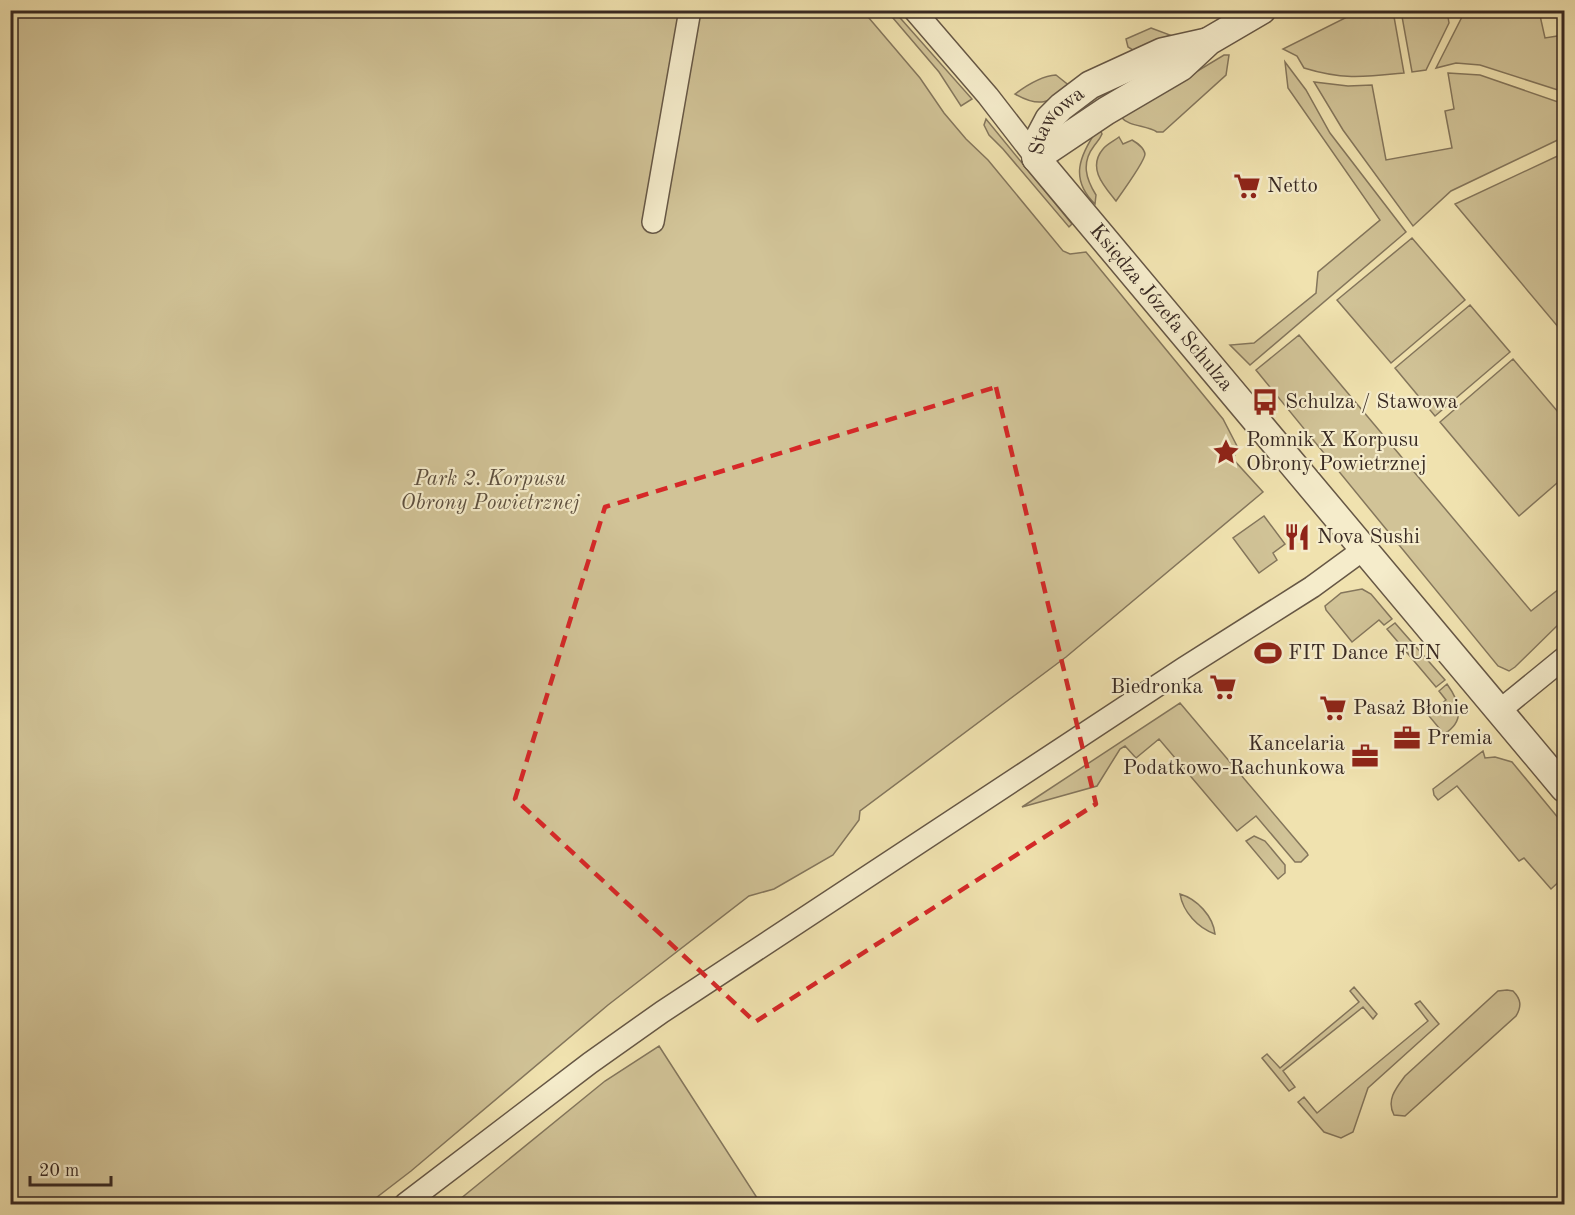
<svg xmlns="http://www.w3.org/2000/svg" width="1575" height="1215" viewBox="0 0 1575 1215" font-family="'Old Standard TT',serif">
	<rect width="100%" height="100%" fill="#f0e2af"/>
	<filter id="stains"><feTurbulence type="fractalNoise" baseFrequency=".00333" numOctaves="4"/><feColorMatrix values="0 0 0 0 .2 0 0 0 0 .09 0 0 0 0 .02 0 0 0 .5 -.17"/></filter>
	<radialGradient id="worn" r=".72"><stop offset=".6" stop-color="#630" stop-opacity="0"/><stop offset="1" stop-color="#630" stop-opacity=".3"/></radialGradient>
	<path fill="#d1c397" stroke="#84765c" stroke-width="1.5" d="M1361,10L1393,11L1404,73C1364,77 1343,80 1304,68L1297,56L1283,49Z
		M10,11H863L920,78L944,113L966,139L988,160L1063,251L1070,254L1086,252L1223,419L1238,448L1233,459L1263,492L1066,657L860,811L859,820L833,855L774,889L749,896L608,1005L411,1171L368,1204H11Z
		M887,11H894L972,99L961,106L939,72Z
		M1401,11H1447L1449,23L1426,70L1412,72Z
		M1490,11H1539L1545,38L1564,35V92L1480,65L1456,63L1436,68L1463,15Z
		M1151,28L1170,35L1136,52L1128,47L1126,39Z
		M1224,55H1229L1226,75L1163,132H1157C1146,125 1129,127 1121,117Z
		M1285,62L1306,90L1330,133L1406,232L1250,365L1230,345L1254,343L1316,293L1318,272L1380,220L1288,88Z
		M1448,73L1480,75L1564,104V137L1451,191L1413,226L1343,130L1314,82L1348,86L1372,85L1386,160L1452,148L1445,111L1454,109Z
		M1056,75L1071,87C1048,103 1040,108 1015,94C1027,85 1041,76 1056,75Z
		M986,119L1072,224L1069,227L1003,149L989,135L984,125Z
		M1100,129L1102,134C1100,139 1097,142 1094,146C1081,163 1086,179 1096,195L1095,204C1069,179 1080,155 1097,130Z
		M1119,137L1123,144L1132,140C1137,143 1144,147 1145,154C1145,160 1121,194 1116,201C1104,186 1087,168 1103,149C1107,144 1114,141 1119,137Z
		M1564,153V334L1455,204Z
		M1412,238L1465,300L1391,363L1337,300Z
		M1470,305L1510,352L1435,416L1395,368Z
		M1299,335L1531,611L1564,585V619L1515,667L1509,671L1498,666L1256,370Z
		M1513,359L1564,419V477L1519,516L1440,422Z
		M1264,516L1285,544L1273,553L1277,560L1259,573L1233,538Z
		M1362,589L1371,594L1392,619L1384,625L1379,620L1352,642L1326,610L1325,606L1341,593Z
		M1395,623L1445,680L1436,687L1387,629Z
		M1447,684C1460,702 1466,721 1444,734L1429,716L1431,712L1446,700L1439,691Z
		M1180,703L1307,853L1308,855L1301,862H1295L1256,816L1237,831L1159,739L1136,758L1125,746L1120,749L1097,786L1022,807Z
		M1483,751L1485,758L1495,757L1512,762L1564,825V877L1551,889L1524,858L1519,861L1457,786L1438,800L1434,795L1433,789Z
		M1254,836L1265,841L1285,865V873L1278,879L1246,841Z
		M1180,894C1197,899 1213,916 1215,934C1198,928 1183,912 1180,894Z
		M1354,987L1377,1014L1373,1019L1363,1007L1283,1071L1295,1087L1289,1091L1262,1058L1267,1054L1280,1068L1359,1002L1350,991Z
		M1507,990L1513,991C1521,999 1522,1006 1516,1016L1405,1116L1394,1115C1386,1100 1396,1088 1405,1076L1498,991Z
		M1420,1001L1439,1024L1368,1088L1353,1132L1341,1138L1324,1132L1298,1102L1304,1097L1317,1113L1428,1021L1415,1004Z
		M659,1046L761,1204H454L605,1081Z"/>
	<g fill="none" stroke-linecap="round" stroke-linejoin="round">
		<defs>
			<path id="minor" d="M914,10L988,96L1036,158
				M653,222L690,10
				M1499,711L1564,658
				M405,1204L590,1063L662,1012L1184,668L1312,587L1364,549"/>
			<g id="tertiary">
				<path id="s1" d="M1036,158L1564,788"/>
				<path d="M1036,158L1106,111L1181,67L1209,41L1262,10"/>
				<path id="s2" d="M1036,158L1040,136L1049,119L1061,107L1090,85L1162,52L1207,42"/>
			</g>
		</defs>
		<use href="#minor" stroke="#665745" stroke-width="24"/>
		<use href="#tertiary" stroke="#665745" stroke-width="30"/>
		<use href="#minor" stroke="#f5eccb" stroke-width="21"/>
		<use href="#tertiary" stroke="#f5eccb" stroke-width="27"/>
	</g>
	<path fill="none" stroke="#d62828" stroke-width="4.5" stroke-dasharray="12 8" stroke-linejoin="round" d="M996,387L1096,804L755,1022L515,799L605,507Z"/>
	<defs>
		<symbol id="supermarket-bare" viewBox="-9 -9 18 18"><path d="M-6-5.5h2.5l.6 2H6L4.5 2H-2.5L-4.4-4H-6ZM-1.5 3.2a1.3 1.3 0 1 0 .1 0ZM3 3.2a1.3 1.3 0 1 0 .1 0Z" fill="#8f2418" stroke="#f5eccb" stroke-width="2.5" paint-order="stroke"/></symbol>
		<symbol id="bus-bare" viewBox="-9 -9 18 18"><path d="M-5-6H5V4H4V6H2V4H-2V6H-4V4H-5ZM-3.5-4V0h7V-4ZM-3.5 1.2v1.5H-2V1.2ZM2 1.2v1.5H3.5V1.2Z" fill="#8f2418" stroke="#f5eccb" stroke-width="2.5" paint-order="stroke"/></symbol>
		<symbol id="sight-bare" viewBox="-9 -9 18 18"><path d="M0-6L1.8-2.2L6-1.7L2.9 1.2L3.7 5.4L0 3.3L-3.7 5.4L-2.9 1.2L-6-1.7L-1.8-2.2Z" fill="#8f2418" stroke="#f5eccb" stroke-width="2.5" paint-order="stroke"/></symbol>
		<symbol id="restaurant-bare" viewBox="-9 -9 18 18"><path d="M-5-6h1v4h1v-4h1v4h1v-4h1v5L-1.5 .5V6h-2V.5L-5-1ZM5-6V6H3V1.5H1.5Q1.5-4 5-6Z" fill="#8f2418" stroke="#f5eccb" stroke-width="2.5" paint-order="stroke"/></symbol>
		<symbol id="stadium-bare" viewBox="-9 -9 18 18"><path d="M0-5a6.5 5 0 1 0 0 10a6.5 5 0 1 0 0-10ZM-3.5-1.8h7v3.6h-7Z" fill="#8f2418" stroke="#f5eccb" stroke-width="2.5" paint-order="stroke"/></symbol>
		<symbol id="office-bare" viewBox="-9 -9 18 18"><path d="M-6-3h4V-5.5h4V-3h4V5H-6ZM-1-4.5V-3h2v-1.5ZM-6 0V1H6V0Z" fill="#8f2418" stroke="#f5eccb" stroke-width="2.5" paint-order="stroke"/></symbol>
	</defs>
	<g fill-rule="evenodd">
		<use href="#supermarket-bare" x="1228" y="167" width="38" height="38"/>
		<use href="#bus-bare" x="1246" y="383" width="38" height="38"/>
		<use href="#sight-bare" x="1207" y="433" width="38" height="38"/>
		<use href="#restaurant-bare" x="1278" y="518" width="38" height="38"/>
		<use href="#stadium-bare" x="1249" y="634" width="38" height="38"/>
		<use href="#supermarket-bare" x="1204" y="668" width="38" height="38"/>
		<use href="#supermarket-bare" x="1314" y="689" width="38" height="38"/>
		<use href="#office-bare" x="1388" y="719" width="38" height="38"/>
		<use href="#office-bare" x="1346" y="737" width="38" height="38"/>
	</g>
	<g text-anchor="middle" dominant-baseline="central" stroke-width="4.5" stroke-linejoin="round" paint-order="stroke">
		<g font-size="21" fill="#382922" stroke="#f5eccb">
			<text stroke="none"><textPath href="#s2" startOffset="44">Stawowa</textPath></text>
			<text stroke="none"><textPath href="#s1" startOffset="195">Księdza Józefa Schulza</textPath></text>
		</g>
		<g font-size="21" fill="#382922" stroke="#f5eccb" text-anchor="start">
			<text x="1267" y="186">Netto</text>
			<text x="1285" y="402">Schulza / Stawowa</text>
			<text x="1246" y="440">Pomnik X Korpusu<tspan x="1246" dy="24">Obrony Powietrznej</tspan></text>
			<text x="1317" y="537">Nova Sushi</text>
			<text x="1288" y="653">FIT Dance FUN</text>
			<text x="1203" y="687" text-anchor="end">Biedronka</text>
			<text x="1353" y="708">Pasaż Błonie</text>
			<text x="1427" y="738">Premia</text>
			<text x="1345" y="744" text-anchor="end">Kancelaria<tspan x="1345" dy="24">Podatkowo-Rachunkowa</tspan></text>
		</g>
		<g font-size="21" font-style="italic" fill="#5e503f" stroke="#f5eccb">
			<text x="490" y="479">Park 2. Korpusu<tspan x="490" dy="24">Obrony Powietrznej</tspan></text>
		</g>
	</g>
	<rect width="1575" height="1215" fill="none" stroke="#f0e2af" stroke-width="36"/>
	<rect x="12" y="12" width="1551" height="1191" fill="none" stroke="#382922" stroke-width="3"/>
	<rect x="18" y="18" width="1539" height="1179" fill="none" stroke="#382922" stroke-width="1.5"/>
	<path d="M30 1176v9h81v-9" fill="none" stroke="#382922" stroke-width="3"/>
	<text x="39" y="1176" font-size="18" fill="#382922" stroke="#f5eccb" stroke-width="4.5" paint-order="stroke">20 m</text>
	<rect width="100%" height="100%" filter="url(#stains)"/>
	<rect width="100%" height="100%" fill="url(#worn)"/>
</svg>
